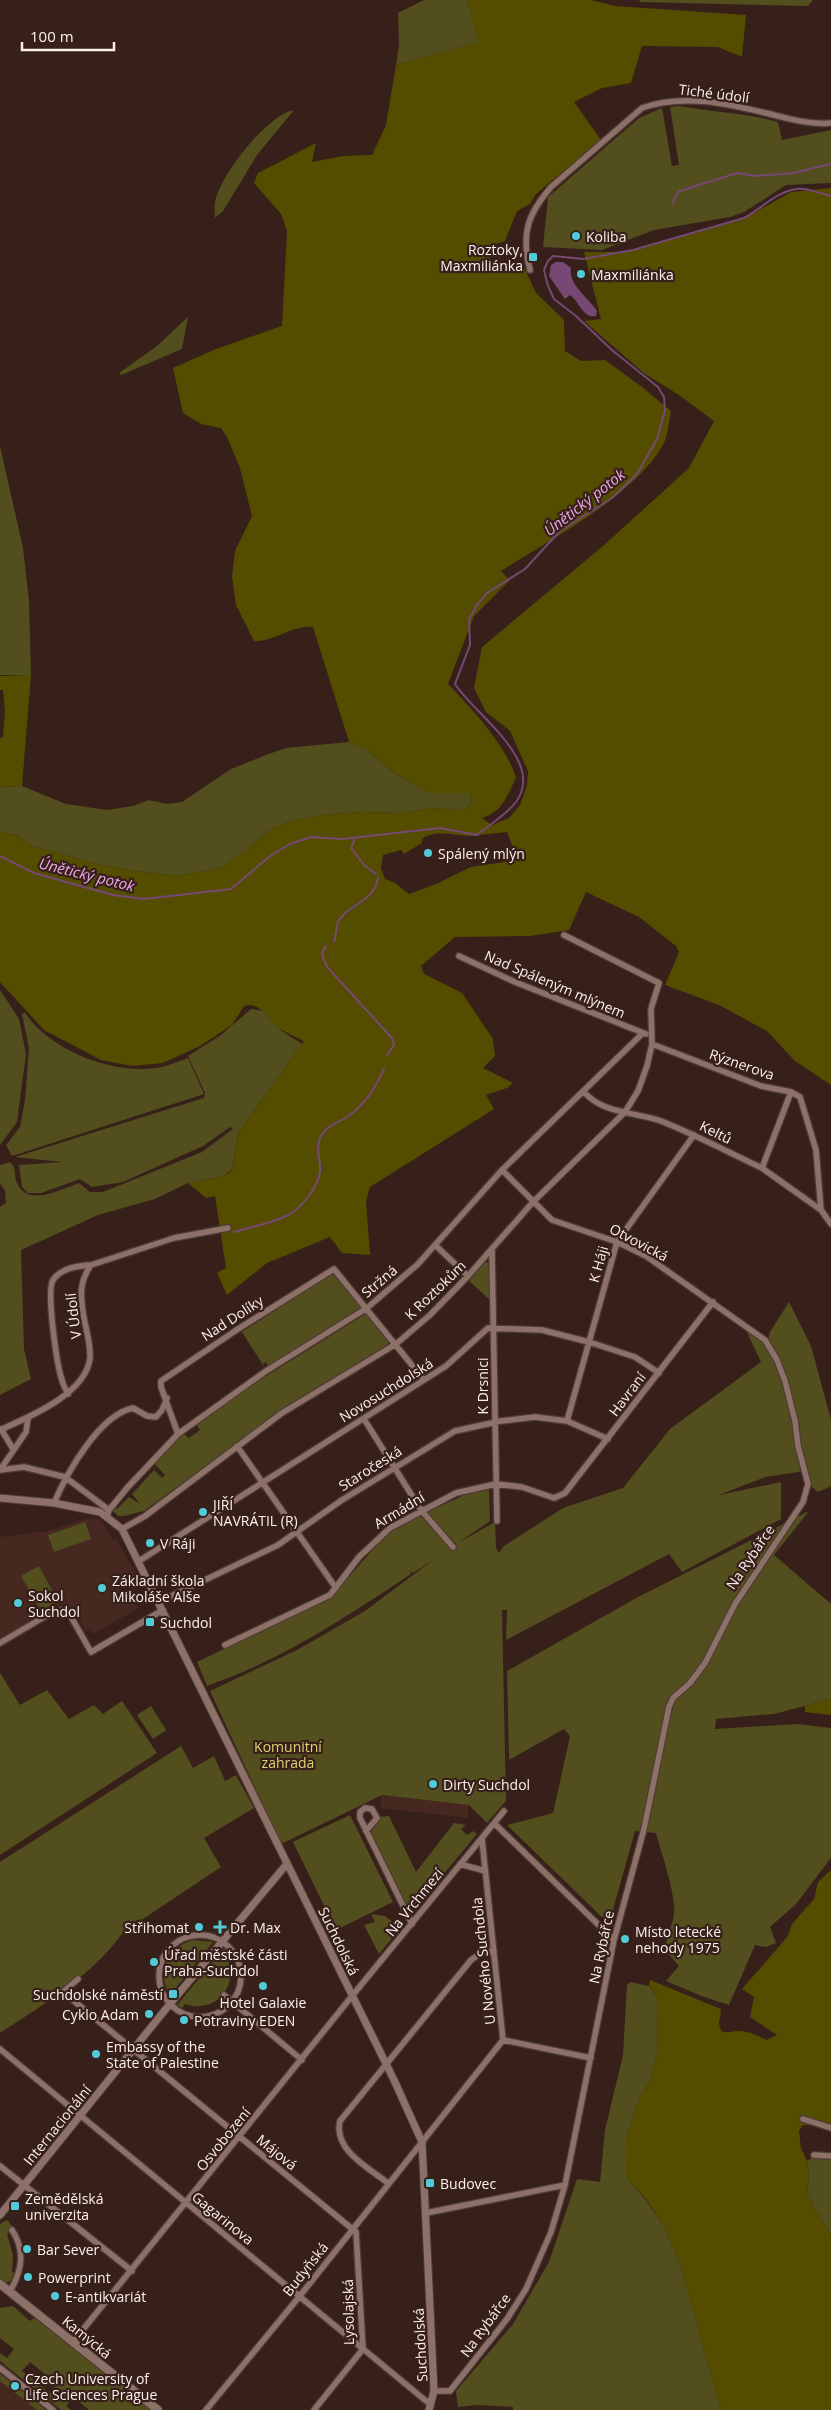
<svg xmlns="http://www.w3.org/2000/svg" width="831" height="2410" viewBox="0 0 831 2410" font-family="'Open Sans',sans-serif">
	<rect width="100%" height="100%" fill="#37201a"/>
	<path fill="#462820" d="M88,1518L99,1519L104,1524L113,1541L116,1539L136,1573L137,1578L131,1581L119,1579L115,1581L128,1602L133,1600L139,1608L93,1634L89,1629L86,1632L72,1608L60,1604L42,1614L39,1613L33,1619L0,1639V1537L48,1531Z
		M382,1795L469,1805L468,1818L380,1808Z
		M0,2363L59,2410H0Z"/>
	<path fill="#534e1e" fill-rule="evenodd" d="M424,0H467L479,42L396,65L399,44L398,13Z
		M640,0H813L808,6L639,2Z
		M679,106C712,112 746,113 778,122L782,140L831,130V183L786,185L744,212L730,217L654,230L602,250L543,247L548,197L639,118L662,108L672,166L679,165L670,107Z
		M294,110L257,155L223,211L215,218C215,213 214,207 215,202C220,175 267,115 294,110Z
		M188,317L182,349L121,375L119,373L157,346Z
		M0,446L23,548L29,601L31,675H0Z
		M349,742L366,749L391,771L429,793H470L471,804L464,810L432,808L401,813L362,812L322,815L289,821L266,832L249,849L220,868L178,876L134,871L97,864L29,845L18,836L0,831V787L22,786L66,804L107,810L133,806L149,800L166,804L182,802L231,769L266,755L286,748Z
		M0,990L19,1019L26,1054L17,1122L0,1145Z
		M251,1009L263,1011L282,1031L302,1044L238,1133L232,1169L224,1176L188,1183L155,1199L98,1215L21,1250L24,1349L31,1379L0,1395V1207L6,1203L5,1190L0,1184V1165L10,1162C16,1166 14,1173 16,1180C25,1209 59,1190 79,1183L90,1192H103L202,1152L233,1129L230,1127L203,1146L123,1182L92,1187L80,1179L41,1193H28L22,1187L19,1165L63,1162L15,1157L204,1098L205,1093L188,1056L221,1035Z
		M25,1013C52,1052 115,1076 162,1067C170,1065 179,1061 188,1058L204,1094L12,1156L6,1145L20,1127L25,1100L29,1048L22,1014Z
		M484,1262H487L490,1266L491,1301L469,1281Z
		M332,1273L362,1308L268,1366L266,1362L263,1364L265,1368L242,1332Z
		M789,1302L811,1346L831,1420V1486L818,1492L808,1484L793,1402L805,1471L765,1477L719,1495L781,1482V1519L682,1572L669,1554L506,1640L507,1610H502L506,1801L487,1823L469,1805L382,1795L281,1844L210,1691L297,1650L365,1611L433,1560L413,1573L410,1571L411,1574C346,1617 282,1660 207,1686L197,1662L329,1599L386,1535L420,1515L450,1548L456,1544L427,1512L469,1493L489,1490L490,1521L458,1543L495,1522L496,1548L499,1553L504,1546L563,1508L623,1488L670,1429L761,1362L746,1330L768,1341L770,1332Z
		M367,1313L389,1341L388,1344L196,1473L144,1511L124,1516H118L113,1511L114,1506L117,1509L129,1497L140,1504L132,1494L154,1470L162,1478L165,1475L153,1462L184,1434L189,1438L200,1430L197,1425L247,1388Z
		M809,1511L774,1555L831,1604V1699L774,1714L716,1719L715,1729L797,1724L831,1728V1858L796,1904L770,1927L776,1943L766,1947L755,1945L729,2005L704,1997L666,1981L679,1966L665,1950C666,1936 673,1926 674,1913C676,1894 661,1852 656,1833L635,1831L609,1924L507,1825L553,1813L570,1736L564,1729L509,1760L507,1671L638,1597Z
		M85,1522L91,1539L54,1552L48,1535Z
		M39,1566L58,1601L41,1611L21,1576Z
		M0,1673L20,1705L47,1690L69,1719L94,1705L103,1714L122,1701L157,1753L0,1855Z
		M151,1706L166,1730L153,1739L137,1715Z
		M181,1746L193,1768L214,1756L225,1781L236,1775L254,1808L204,1838L221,1867L143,1919L129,1923C99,1972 47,2002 0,2033V1862Z
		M350,1815L393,1902L336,1930L293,1842Z
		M389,1816L416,1872L454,1823L466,1825L461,1829L467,1835L473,1831L477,1834L412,1912L408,1911L370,1834L380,1817Z
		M371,1914L385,1916L400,1928L379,1954L364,1925L375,1922Z
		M192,1940L213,1942L170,1995C156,1973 168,1948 192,1940Z
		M224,1948L230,1953L226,1956C241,1984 216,2015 185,2004L182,2008L177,2005Z
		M630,1982L649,1986L658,2000L657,2054L651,2080L639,2098L627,2136V2178L644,2198L664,2226L682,2270L721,2410H513V2407L477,2405L458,2407L456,2391L513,2324L549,2262L577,2179L600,2182L605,2130L623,2055L627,1985Z
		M814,2157H831V2235L807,2195L809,2176L807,2161Z
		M7,2220L14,2228L7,2234L13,2255L12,2272L16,2274L13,2280L6,2283L0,2279V2224Z
		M13,2306L30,2321L34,2318L93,2360L156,2410H89L73,2397L66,2406L71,2410H61L0,2361V2353L7,2358L14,2349L0,2338V2308ZM30,2362L57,2384L50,2393L22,2371Z
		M0,2374L46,2410H37L0,2381Z"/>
	<path fill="#544d00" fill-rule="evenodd" d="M467,0H591L615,6L746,15L742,57L718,47L642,46L631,83L602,88L574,102L601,140L536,194L530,204L517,211L505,241L486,248L493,267L523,265L536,293L564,320L565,351L581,361L605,360L642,387L671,411C669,421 668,436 663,445C632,498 552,538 501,571L510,580L474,616L448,684C473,710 504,743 516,777C508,796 502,812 482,818L492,825L509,818L520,805L527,785L528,771L510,731L486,712L474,688L482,647L603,546L689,468L714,421L679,395L645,374L584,321L601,319L584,252H625L745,218L791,192L831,188V1085L795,1061L767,1031L719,1005L665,985L679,952L676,946L639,917L586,892L569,930L530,936L455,937L421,966L424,974L462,993L493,1039L495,1056L483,1068L513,1083L507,1088L486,1095L494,1109L370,1187L366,1201L370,1255L342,1253L330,1237L267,1263L227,1295L217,1273L226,1268L215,1196L206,1198L188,1183L224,1176L232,1170L238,1133L304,1041C296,1037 286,1033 279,1028C267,1018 261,1002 244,1006L232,1025L200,1046L163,1063L132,1066L101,1060L44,1030L0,982V831L18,836L29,845L97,864L134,871L178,876L220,868L249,849L266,832L289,821L322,815L362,812L401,813L432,808L464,810L471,804L470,793H429L391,771L366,749L349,742L313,627C294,624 274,642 254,641L236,605L232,577L235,551L252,516L240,468L227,437L221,428L201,424L183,413L173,368L216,349L282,326L287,231L281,214L254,183L258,173L316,143L312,162L343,156L372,155L386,125L396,65L478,42ZM507,832L518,860L471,867L436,884L409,894L395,883L385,879L381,868L383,855L401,850L404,854L422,843V839C434,829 456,836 470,836C482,835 495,833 507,832Z
		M31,675L22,786L0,787V738L3,737L5,712L3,690H0V676Z
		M831,1699V1715L805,1712V1706Z
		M831,1870V2126L803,2125L799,2131L801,2148L807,2161L809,2176L807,2195L831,2235V2410H721L682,2270L664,2226L645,2198L627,2178L625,2151L627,2136L639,2098L651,2080L657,2054L658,2000L649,1986L650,1980L721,2009L719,2024L721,2031C727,2034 732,2031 738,2031C749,2031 758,2036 767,2040L777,2035L750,2017L754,1997L742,1989L788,1936L792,1924L814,1899L818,1882Z"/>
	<path fill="#764873" d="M556,262H563L571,268C568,285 589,298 597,311L596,316C583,319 579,301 570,295L565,299L549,276L551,265Z"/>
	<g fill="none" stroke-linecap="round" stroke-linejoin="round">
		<path stroke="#764873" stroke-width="2" d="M673,204L676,195L680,191L737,173L756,176L793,173L831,164
			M355,838L351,848L365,866L376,874
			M0,856L34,873L113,895L144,899L231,889L270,856L290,844L311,837L342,839L440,828L477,835C490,824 506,815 516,802C546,761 475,715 455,684L470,645L469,619L477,605L487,593L525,569L560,531L612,498L637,474L657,439L665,410L664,397L658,387L613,351L576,316L554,299L548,286L544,270L548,261L553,256L583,259L633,250L744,218C761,209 776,192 796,189C806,187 821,194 831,196
			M334,942C336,936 336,928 338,922C347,904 374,903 378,878
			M326,946C319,954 324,960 328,968L392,1038L394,1045L387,1055
			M234,1232C250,1227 270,1224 286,1216C301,1209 317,1189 320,1172C321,1159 314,1146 322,1134C328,1125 338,1123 347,1117C365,1105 375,1088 384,1069"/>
		<defs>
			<path id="minor" d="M530,270C521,234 527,215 551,187L642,108C684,93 729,104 770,114C790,119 811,125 831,123
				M459,956L515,982L646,1034
				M652,1044L761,1086L791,1092L800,1097L816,1150L821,1210
				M584,1092C603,1114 636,1112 661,1121C696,1135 728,1152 762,1168L791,1092
				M762,1168L821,1210L831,1224
				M435,1245L468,1276
				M492,1251L497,1521
				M68,1394C66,1390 63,1385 62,1380C57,1366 46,1291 53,1280C61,1268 77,1266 91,1265
				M364,1419L421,1510L453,1547
				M567,1421L617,1242L694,1135
				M1,1429L13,1449
				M0,1430C29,1417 86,1394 90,1358C91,1343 85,1327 83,1312C80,1293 80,1281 91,1265L174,1238L228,1228
				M178,1434L161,1387V1381L238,1329L334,1269L424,1380
				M237,1446L336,1588
				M0,1470L24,1467L65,1477L109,1510
				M0,1470L26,1432L28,1418
				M54,1503C67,1473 99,1415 133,1408L147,1416L156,1417L162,1410L167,1398
				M107,1516L109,1510L127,1488L178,1434L266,1371L367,1308L418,1264L502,1170L642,1034
				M122,1529L145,1516L282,1413L396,1344L430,1315L468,1276L533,1202L625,1112L638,1091L647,1066L652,1044L651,1009L659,983L564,935
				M139,1561L446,1366L488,1328L542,1330L589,1342L635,1357L659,1373
				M159,1602L278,1545L342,1500L455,1431L501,1421L535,1417L567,1421L608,1439
				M0,1643L44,1617L61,1610L70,1615L91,1652L163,1610
				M225,1645L330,1595L359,1557L390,1528L456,1493L496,1484L522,1487L554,1498L565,1493L713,1302
				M494,1823L614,1940
				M366,1831L377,1818L372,1809L365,1808L360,1812V1818L412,1924
				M460,1864L485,1871
				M159 1976a41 41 0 1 1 82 0a41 41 0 1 1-82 0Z
				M78,1979L63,1992L356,2232L363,2349L314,2410
				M224,1995L302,2060
				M503,2040L591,2058
				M0,2049L431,2405
				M803,2119L831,2128
				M814,2155L831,2156
				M0,2166L132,2271
				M388,2183C369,2168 333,2150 340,2121L471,1960L481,1953L494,1951
				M426,2213L565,2185
				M10,2291C22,2271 26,2251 12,2230
				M73,2342L352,1996L504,1811
				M0,2368L53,2410
				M434,2391H450L507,2319L526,2289L551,2232L565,2185L614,1940L644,1829L669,1707L673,1698L690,1683L705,1663L735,1604L803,1502L808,1484L798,1446L795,1421L785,1381L777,1360L765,1340L646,1256L617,1242L552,1220L502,1170
				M206,2410L299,2297L503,2040L482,1839"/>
			<path id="tertiary" d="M0,1498L54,1503L100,1512L122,1529L394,2080L422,2142L434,2391L429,2410
				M0,2215L165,2010L286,1865"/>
			<path id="secondary" d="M0,2284L158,2410"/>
		</defs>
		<use href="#minor" stroke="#4f3c37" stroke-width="8"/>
		<use href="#tertiary" stroke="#4f3c37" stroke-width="9"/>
		<use href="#secondary" stroke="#4f3c37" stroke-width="10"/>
		<use href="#minor" stroke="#8d7068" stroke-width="5.5"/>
		<use href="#tertiary" stroke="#8d7068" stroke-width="7"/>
		<use href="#secondary" stroke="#8d7068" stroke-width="8"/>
	</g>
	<g fill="#52cbd8" stroke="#37201a" stroke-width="2">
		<circle cx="576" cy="236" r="5"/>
		<rect x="528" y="252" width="10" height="10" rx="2.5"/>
		<circle cx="581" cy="274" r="5"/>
		<circle cx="428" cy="853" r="5"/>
		<circle cx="203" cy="1512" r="5"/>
		<circle cx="150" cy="1543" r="5"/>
		<circle cx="102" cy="1588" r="5"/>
		<circle cx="18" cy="1603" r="5"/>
		<rect x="145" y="1617" width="10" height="10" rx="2.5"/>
		<circle cx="433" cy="1784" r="5"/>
		<circle cx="199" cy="1927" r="5"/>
		<path d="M217.5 1919.5h5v5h5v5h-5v5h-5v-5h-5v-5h5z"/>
		<circle cx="625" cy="1939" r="5"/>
		<circle cx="154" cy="1962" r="5"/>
		<circle cx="263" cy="1986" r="5"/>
		<rect x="168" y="1989" width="10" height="10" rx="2.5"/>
		<circle cx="149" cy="2014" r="5"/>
		<circle cx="184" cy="2020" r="5"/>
		<circle cx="96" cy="2054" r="5"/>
		<rect x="425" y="2178" width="10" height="10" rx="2.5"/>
		<rect x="10" y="2201" width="10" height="10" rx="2.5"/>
		<circle cx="27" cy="2249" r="5"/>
		<circle cx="28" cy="2277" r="5"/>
		<circle cx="55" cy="2296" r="5"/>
		<circle cx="15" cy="2386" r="5"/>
	</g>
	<g text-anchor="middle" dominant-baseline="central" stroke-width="4.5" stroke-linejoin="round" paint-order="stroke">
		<g font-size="14" fill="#fdf0ec" stroke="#37201a">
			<text transform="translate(714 93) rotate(7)">Tiché údolí</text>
			<text transform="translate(555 984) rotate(23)">Nad Spáleným mlýnem</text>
			<text transform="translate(742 1064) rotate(19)">Rýznerova</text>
			<text transform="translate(716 1132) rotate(26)">Keltů</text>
			<text transform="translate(639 1242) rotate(28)">Otvovická</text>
			<text transform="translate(598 1264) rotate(-74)">K Háji</text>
			<text transform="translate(379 1281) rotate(-40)">Stržná</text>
			<text transform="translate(435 1290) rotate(-44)">K Roztokům</text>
			<text transform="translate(73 1316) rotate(-97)">V Údolí</text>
			<text transform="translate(232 1318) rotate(-33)">Nad Dolíky</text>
			<text transform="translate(482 1386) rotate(-90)">K Drsnici</text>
			<text transform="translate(386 1390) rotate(-32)">Novosuchdolská</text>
			<text transform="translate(627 1394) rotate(-53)">Havraní</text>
			<text transform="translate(370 1468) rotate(-32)">Staročeská</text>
			<text transform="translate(399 1510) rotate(-31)">Armádní</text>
			<text transform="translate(750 1557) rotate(-56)">Na Rybářce</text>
			<text transform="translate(414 1902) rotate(-51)">Na Vrchmezí</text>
			<text transform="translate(339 1941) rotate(64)">Suchdolská</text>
			<text transform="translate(601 1947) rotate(-78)">Na Rybářce</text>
			<text transform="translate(483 1961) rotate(-96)">U Nového Suchdola</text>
			<text transform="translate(57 2125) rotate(-51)">Internacionální</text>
			<text transform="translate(223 2139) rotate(-51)">Osvobození</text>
			<text transform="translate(277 2152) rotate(39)">Májová</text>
			<text transform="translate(223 2218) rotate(39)">Gagarinova</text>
			<text transform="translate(305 2269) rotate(-52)">Budyňská</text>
			<text transform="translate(348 2312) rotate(-91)">Lysolajská</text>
			<text transform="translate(485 2325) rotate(-54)">Na Rybářce</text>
			<text transform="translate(87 2337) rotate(39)">Kamýcká</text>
			<text transform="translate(420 2345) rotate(-93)">Suchdolská</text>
		</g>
		<g font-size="14" fill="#fdf0ec" stroke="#37201a" text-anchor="start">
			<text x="586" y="236">Koliba</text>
			<text x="523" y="249" text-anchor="end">Roztoky,<tspan x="523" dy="16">Maxmiliánka</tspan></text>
			<text x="591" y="274">Maxmiliánka</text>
			<text x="438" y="853">Spálený mlýn</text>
			<text x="213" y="1504">JIŘÍ<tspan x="213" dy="16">NAVRÁTIL (R)</tspan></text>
			<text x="160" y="1543">V Ráji</text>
			<text x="112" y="1580">Základní škola<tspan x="112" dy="16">Mikoláše Alše</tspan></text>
			<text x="28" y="1595">Sokol<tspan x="28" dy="16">Suchdol</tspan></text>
			<text x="160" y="1622">Suchdol</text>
			<text x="443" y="1784">Dirty Suchdol</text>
			<text x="189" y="1927" text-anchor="end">Střihomat</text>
			<text x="230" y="1927">Dr. Max</text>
			<text x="635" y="1931">Místo letecké<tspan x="635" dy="16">nehody 1975</tspan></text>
			<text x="164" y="1954">Úřad městské části<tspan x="164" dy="16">Praha-Suchdol</tspan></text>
			<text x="163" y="1994" text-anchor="end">Suchdolské náměstí</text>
			<text x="263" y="2002" text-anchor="middle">Hotel Galaxie</text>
			<text x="139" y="2014" text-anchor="end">Cyklo Adam</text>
			<text x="194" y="2020">Potraviny EDEN</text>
			<text x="106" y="2046">Embassy of the<tspan x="106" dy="16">State of Palestine</tspan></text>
			<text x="440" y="2183">Budovec</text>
			<text x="25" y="2198">Zemědělská<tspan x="25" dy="16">univerzita</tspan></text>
			<text x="37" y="2249">Bar Sever</text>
			<text x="38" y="2277">Powerprint</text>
			<text x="65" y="2296">E-antikvariát</text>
			<text x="25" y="2378">Czech University of<tspan x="25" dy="16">Life Sciences Prague</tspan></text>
		</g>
		<g font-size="14" fill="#dcd374" stroke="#37201a">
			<text x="288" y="1746">Komunitní<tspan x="288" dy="16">zahrada</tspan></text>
		</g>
		<g font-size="15" font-style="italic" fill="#eda6e7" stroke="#37201a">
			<text transform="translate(584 502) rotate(-38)">Únětický potok</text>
			<text transform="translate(87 874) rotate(14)">Únětický potok</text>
		</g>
	</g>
	<path d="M22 42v8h92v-8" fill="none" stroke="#fdf0ec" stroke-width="2.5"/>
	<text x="30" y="42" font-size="15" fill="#fdf0ec" stroke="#37201a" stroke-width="4" paint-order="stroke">100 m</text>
</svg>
